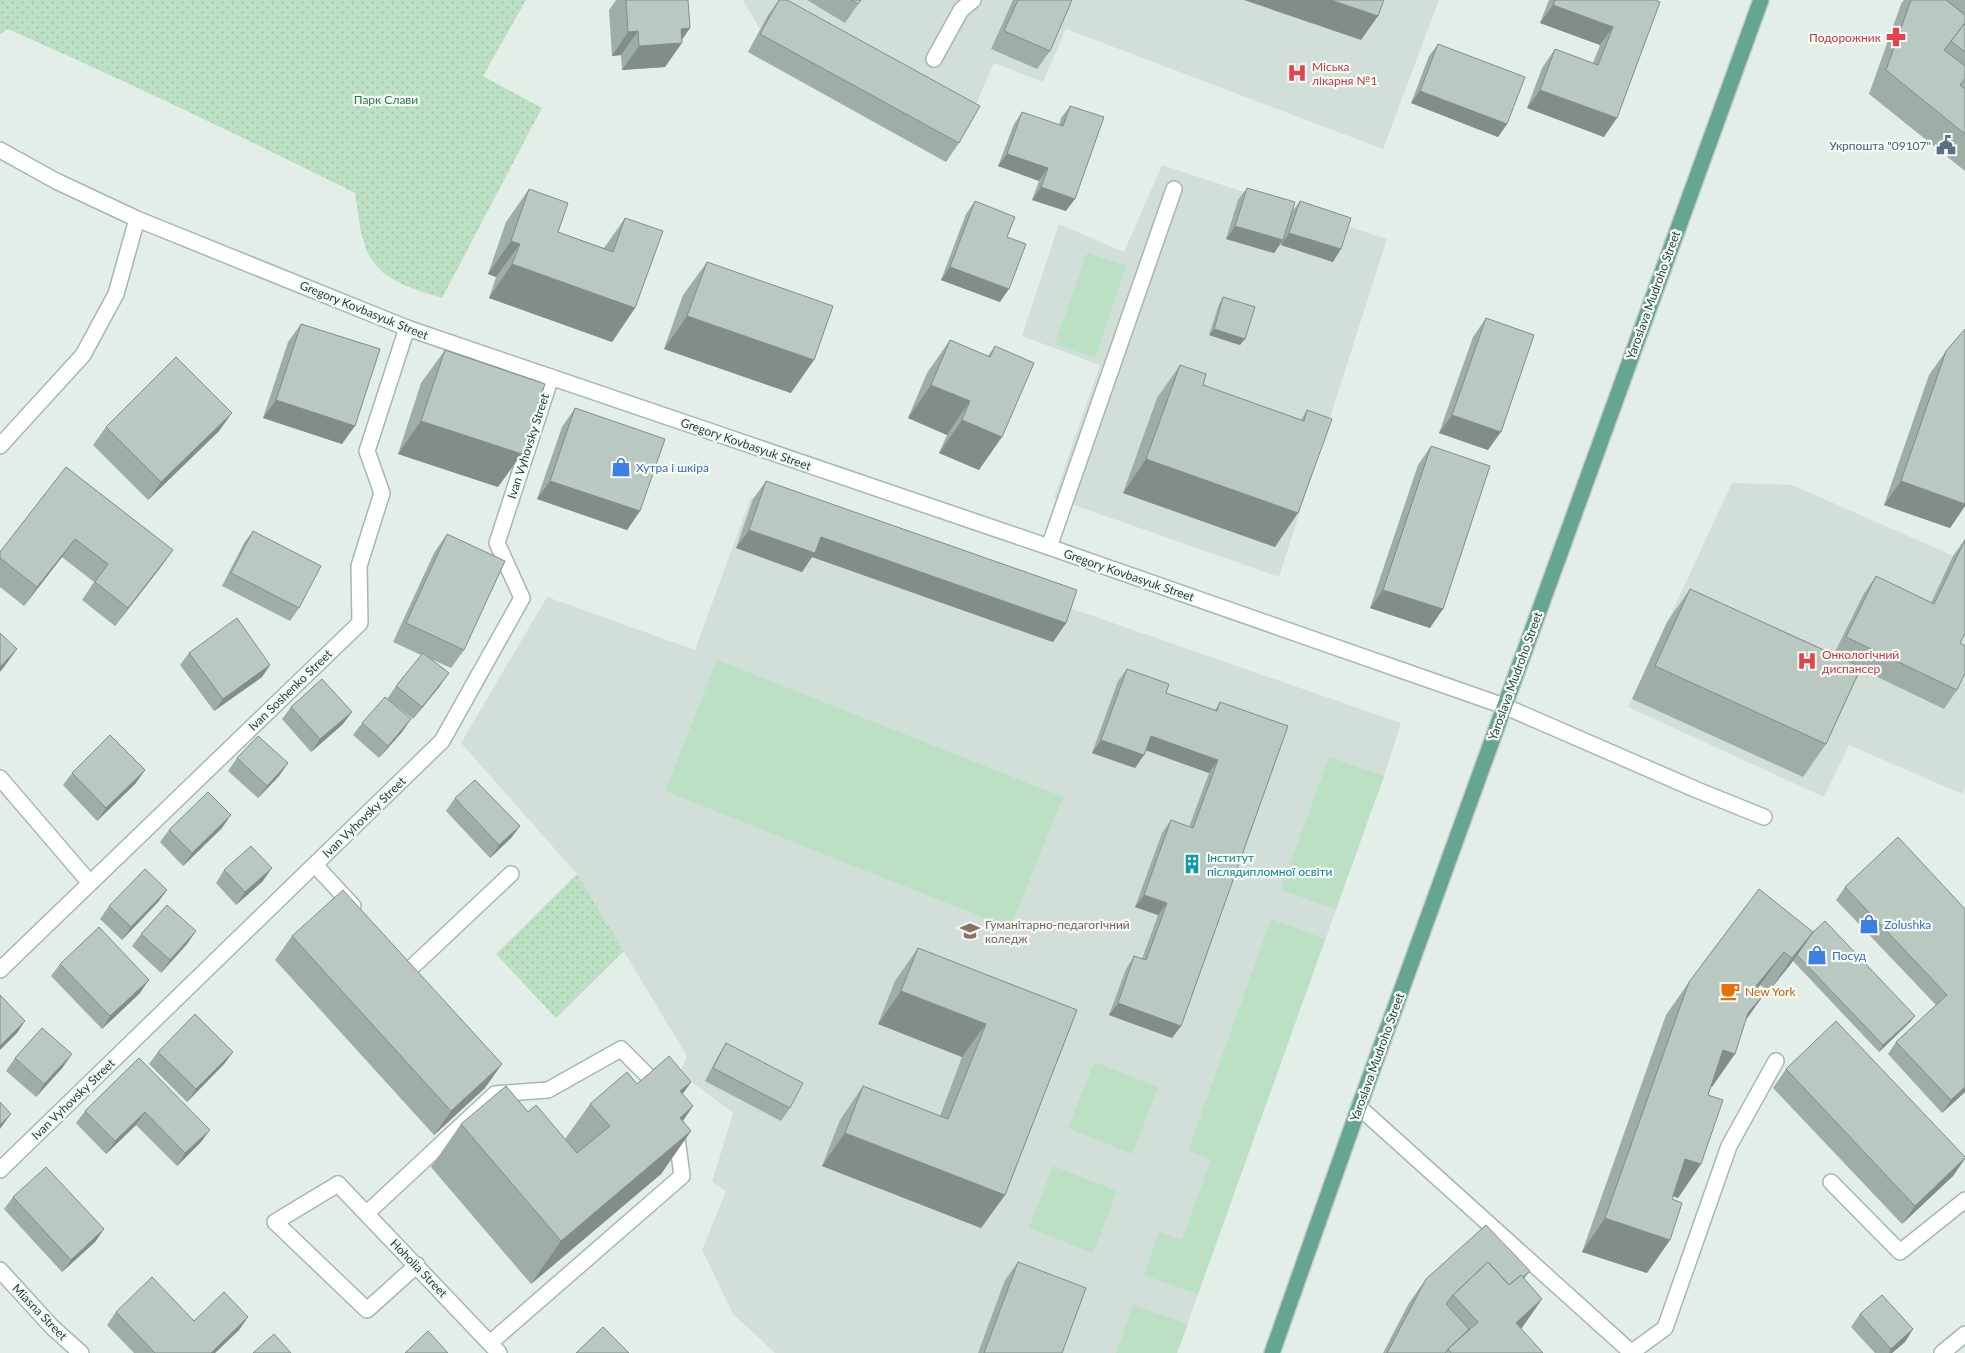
<svg xmlns="http://www.w3.org/2000/svg" width="1965" height="1353" viewBox="0 0 1965 1353" font-family="Lato,sans-serif">
	<defs>
		<pattern id="park-dots" width="8" height="8" patternUnits="userSpaceOnUse" patternTransform="scale(1.25)"><rect width="8" height="8" fill="#bce0c4"/><path d="M2 2h.1M6 6h.1" fill="none" stroke="#a1c1a9" stroke-width="1.8" stroke-linecap="round"/></pattern>
	</defs>
	<rect width="100%" height="100%" fill="#e4eee9"/>
	<path fill="#d2ded8" d="M743,0H1439L1383,149L1066,29L1043,82L994,63L967,125L946,162L748,52L760,29Z
		M1162,165L1387,239L1279,577L1054,498L1100,365L1022,336L1059,224L1124,252Z
		M1732,483L1792,485L1965,561V786L1962,794L1849,745L1824,797L1628,707Z
		M751,497L1401,723L1384,776L1177,1353H775L733,1314L702,1250L726,1191L712,1182L733,1113L680,1073L687,1056L577,874L461,743L547,597L695,650Z"/>
	<path fill="#bce0c4" d="M1087,253L1126,266L1095,358L1055,344Z
		M717,660L1063,797L1010,928L665,791Z
		M1329,757L1384,776L1336,909L1281,890Z
		M1271,919L1325,939L1198,1294L1144,1275L1159,1232L1182,1240L1211,1159L1188,1151Z
		M1094,1062L1158,1087L1132,1154L1068,1128Z
		M1053,1166L1117,1191L1093,1253L1029,1228Z
		M1133,1305L1188,1324L1177,1353H1116Z"/>
	<path fill="url(#park-dots)" d="M0,0H526L483,76L542,108L442,298C410,288 374,279 364,243C359,227 358,210 355,193C241,136 125,81 8,29L0,34Z
		M577,874L624,951L556,1018L496,954Z"/>
	<g fill="none" stroke-linecap="round" stroke-linejoin="round">
		<defs>
			<path id="service" d="M934,59L961,10L973,0
				M1049,547L1174,189
				M1504,706L1697,790L1764,817
				M0,778L90,883
				M315,865L353,906
				M410,969L511,874
				M1359,1107L1632,1353
				M1831,1182L1900,1252L1965,1200
				M338,1184L275,1222L367,1310L417,1265
				M367,1213L495,1094L548,1090L621,1049L661,1089
				M490,1343L682,1176L676,1130
				M1632,1352L1665,1328L1729,1146L1776,1061
				M1942,1353L1965,1334"/>
			<path id="minor" d="M0,970L360,623L359,566L382,493L367,451L407,328
				M0,1170L442,741L522,598L497,543L551,377
				M338,1184L499,1353
				M0,1270L52,1327L81,1353"/>
			<path id="tertiary" d="M0,150L56,181L137,219L407,328L1049,547L1504,706
				M0,446L83,355L116,294L137,219"/>
			<path id="primary" d="M1272,1353L1359,1107L1761,0"/>
		</defs>
		<use href="#service" stroke="#a6b7b0" stroke-width="18"/>
		<use href="#minor" stroke="#a6b7b0" stroke-width="18"/>
		<use href="#tertiary" stroke="#a6b7b0" stroke-width="18"/>
		<use href="#primary" stroke="#c1cac7" stroke-width="18"/>
		<use href="#service" stroke="#fff" stroke-width="15"/>
		<use href="#minor" stroke="#fff" stroke-width="15"/>
		<use href="#tertiary" stroke="#fff" stroke-width="15"/>
		<use href="#primary" stroke="#66a593" stroke-width="15"/>
	</g>
	<path fill="#9fada7" d="M616,0H688L690,28L682,40L665,67L622,70L621,55L612,56L609,10Z
		M779,0H787L959,143L946,162L748,52L768,15Z
		M807,0H861L845,23Z
		M1013,0H1072L1050,51L1037,69L991,49Z
		M1549,0H1655L1604,137L1527,108L1542,68L1555,49L1593,63L1600,45L1540,23Z
		M1904,0H1965V171L1869,94L1901,4Z
		M1438,44L1507,124L1498,137L1411,103L1429,56Z
		M1070,106L1066,211L1032,200L1039,181L998,166L1014,124L1022,112L1059,125L1061,118Z
		M1247,188L1291,213L1300,201L1333,262L1281,245V243L1274,253L1226,239L1238,200Z
		M529,189L558,232L604,248L625,218L635,308L612,342L489,298L496,277L488,274L506,222Z
		M975,201L1007,237L1000,302L941,280L966,214Z
		M707,262L791,393L664,349L683,295Z
		M1223,297L1240,345L1209,335L1219,304Z
		M1486,318L1488,450L1439,433L1473,337Z
		M301,324L342,444L263,418L288,342Z
		M1965,329V506L1950,528L1884,505L1929,375L1946,351Z
		M950,340L988,356L995,346L979,470L939,453L947,435L908,418L927,373Z
		M445,350L498,487L398,454L421,383Z
		M1180,365L1203,385L1301,420L1307,410L1275,547L1123,493L1157,398Z
		M575,408L640,511L627,530L537,499L562,427Z
		M106,427L219,431L148,500L93,445Z
		M1431,446L1430,628L1370,608L1418,465Z
		M66,467L173,550L160,568L115,626L82,600L94,582L62,557L24,606L0,587V552Z
		M766,481L1066,623L1053,642L812,557L802,572L736,548L753,499Z
		M253,531L299,608L290,621L222,586L244,543Z
		M447,534L464,650L451,668L433,660L440,686L413,719L387,699L396,686L421,655L393,642L434,553Z
		M1965,539L1960,643L1957,690L1944,709L1861,669L1826,744L1803,777L1632,699L1667,622L1690,589L1834,654L1863,595L1876,576L1931,603L1953,556Z
		M189,653L270,665L262,677L214,711L180,665Z
		M1127,669L1166,693L1215,710L1220,702L1288,726L1181,1026L1172,1038L1109,1015L1126,969L1134,956L1142,959L1158,915L1135,907L1162,833L1171,820L1189,827L1209,773L1146,750L1144,755L1135,768L1092,753L1118,681Z
		M291,707L343,724L311,752L282,719Z
		M411,719L402,732L379,758L353,735L362,723Z
		M237,758L288,763L279,776L258,798L228,771Z
		M72,773L136,783L97,821L63,785Z
		M455,798L520,826L511,838L490,858L446,811Z
		M222,828L183,866L160,842L169,830Z
		M224,870L263,881L236,905L216,883Z
		M1845,887L1965,909V1092L1942,1113L1888,1054L1896,1042L1936,1005L1836,900Z
		M1759,889L1915,1016L1910,1022L1879,1052L1793,961L1769,991L1760,985L1758,988L1765,993L1746,1019L1712,1087L1711,1086L1708,1095L1701,1164L1678,1198L1673,1196L1672,1199L1670,1240L1647,1273L1582,1252L1666,1015L1689,982Z
		M167,890L158,902L122,940L100,919L109,906Z
		M196,931L187,944L161,973L132,946L141,934Z
		M292,936L485,1088L434,1135L275,960Z
		M918,948L1077,1010L1005,1195L981,1228L822,1166L840,1120L863,1086L940,1116L962,1057L878,1024L895,981Z
		M60,964L140,993L102,1029L51,976Z
		M726,1043L790,1108L781,1121L705,1081L718,1056Z
		M158,1052H233L224,1064L187,1102L149,1064Z
		M15,1058L63,1067L36,1097L6,1071Z
		M139,1058L201,1142L177,1166L136,1125L106,1154L76,1123L85,1111Z
		M1786,1069L1965,1159L1953,1176L1902,1224L1773,1088Z
		M691,1082L682,1094L693,1106L683,1121L691,1131L661,1174L531,1284L431,1167L461,1124L528,1112L565,1139L590,1104L637,1084Z
		M13,1197L104,1229L95,1242L62,1272L4,1209Z
		M1018,1262L1062,1353H978L1005,1280Z
		M1530,1271L1524,1279L1542,1299L1521,1329L1543,1353H1383L1409,1303L1426,1279Z
		M116,1312L194,1321L248,1317L239,1330L215,1353H134L107,1325Z
		M1860,1314L1913,1329L1905,1342L1892,1353H1875L1851,1327Z"/>
	<path fill="#828d88" d="M1244,0H1331L1378,16L1361,40Z
		M1553,5L1613,27L1600,45L1540,23Z
		M690,28L679,43H682L665,67L622,70L639,46L681,29Z
		M638,31L621,55L612,56L628,32Z
		M1540,90L1617,118L1604,137L1527,108Z
		M1420,91L1507,124L1498,137L1411,103Z
		M1007,154L1048,168L1039,181L998,166Z
		M1041,187L1075,199L1066,211L1032,200Z
		M1235,226L1283,240L1274,253L1226,239Z
		M1289,233L1341,249L1333,262L1281,245Z
		M511,241L520,244L496,277L488,274Z
		M512,264L635,308L612,342L489,298Z
		M950,267L1009,289L1000,302L941,280Z
		M687,316L814,360L791,393L664,349Z
		M1214,329L1245,339L1240,345L1209,335Z
		M931,385L970,401L947,435L908,418Z
		M276,400L355,426L342,444L263,418Z
		M232,413L219,431L148,500L161,482Z
		M1452,415L1501,432L1488,450L1439,433Z
		M962,420L1002,437L979,470L939,453Z
		M421,421L522,454L498,487L398,454Z
		M1146,459L1298,513L1275,547L1123,493Z
		M550,481L640,511L627,530L537,499Z
		M1901,481L1965,504V506L1950,528L1884,505Z
		M749,530L821,537L1066,623L1053,642L812,557L802,572L736,548Z
		M75,539L62,557L24,606L37,587Z
		M173,550L160,568L115,626L128,608Z
		M1383,590L1443,609L1430,628L1370,608Z
		M17,649L4,667L0,672V667Z
		M270,665L262,677L214,711L223,699Z
		M449,673L440,686L413,719L422,707Z
		M352,712L343,724L311,752L320,739Z
		M411,719L402,732L379,758L388,746Z
		M1151,736L1218,760L1209,773L1142,749Z
		M1101,740L1144,755L1135,768L1092,753Z
		M288,763L279,776L258,798L267,786Z
		M145,770L136,783L97,821L106,808Z
		M231,815L222,828L183,866L192,853Z
		M520,826L511,838L490,858L499,845Z
		M272,868L263,881L236,905L245,892Z
		M167,890L158,902L122,940L131,927Z
		M1144,895L1167,903L1158,915L1135,907Z
		M196,931L187,944L161,973L170,960Z
		M1813,932L1790,965L1769,991L1792,958Z
		M1784,952L1760,985L1732,1019L1756,986Z
		M149,980L140,993L102,1029L110,1016Z
		M901,991L986,1024L962,1057L878,1024Z
		M1765,993L1741,1027L1748,1013Z
		M1118,1003L1181,1026L1172,1038L1109,1015Z
		M1915,1016L1910,1022L1879,1052L1883,1045Z
		M25,1021L17,1033L0,1050V1046Z
		M1723,1050L1735,1054L1712,1087L1699,1083Z
		M233,1052L224,1064L187,1102L196,1089Z
		M72,1054L63,1067L36,1097L44,1084Z
		M502,1064L485,1088L434,1135L451,1111Z
		M691,1082L661,1125L680,1091Z
		M1965,1087V1092L1942,1113L1951,1100Z
		M693,1106L663,1149L680,1118Z
		M145,1112L136,1125L106,1154L115,1141Z
		M11,1114L2,1126L0,1129V1125Z
		M210,1130L201,1142L177,1166L185,1153Z
		M691,1131L661,1174L531,1284L561,1241Z
		M845,1133L1005,1195L981,1228L822,1166Z
		M1965,1158L1953,1176L1902,1224L1915,1206Z
		M1685,1159L1701,1164L1678,1198L1662,1192Z
		M1605,1218L1670,1240L1647,1273L1582,1252Z
		M104,1229L95,1242L62,1272L71,1260Z
		M1542,1299L1519,1332L1516,1323Z
		M248,1317L239,1330L215,1353H211Z
		M1913,1329L1905,1342L1892,1353H1889L1891,1349Z"/>
	<path fill="#b9c9c2" stroke="#828d88" d="M626,0H688L690,28L681,29L682,43L639,46L638,31L628,32Z
		M779,0H787L980,106L959,143L760,34Z
		M851,0H861L858,4Z
		M1018,0H1072L1050,51L1004,31Z
		M1331,0H1384L1378,16Z
		M1555,0H1655L1660,2L1617,118L1540,90L1555,49L1598,65L1613,27L1553,5Z
		M1911,0H1946L1965,15V23L1944,50L1965,66V78L1960,85L1965,89V134L1886,70Z
		M1965,23V52L1951,41Z
		M1438,44L1525,77L1507,124L1420,91Z
		M1070,106L1104,117L1075,199L1041,187L1048,168L1007,154L1022,112L1063,126Z
		M1247,188L1295,202L1283,240L1235,226Z
		M529,189L568,203L558,232L613,252L625,218L663,231L635,308L512,264L520,244L511,241Z
		M975,201L1015,217L1007,237L1026,244L1009,289L950,267Z
		M1300,201L1351,218L1341,249L1289,233Z
		M707,262L833,306L814,360L687,316Z
		M1223,297L1255,307L1245,339L1214,329Z
		M1486,318L1534,335L1501,432L1452,415Z
		M301,324L380,349L355,426L276,400Z
		M1965,329V504L1901,481L1946,351Z
		M950,340L990,357L995,346L1034,363L1002,437L962,420L970,401L931,385Z
		M445,350L545,384L522,454L421,421Z
		M176,357L232,413L161,482L106,427Z
		M1180,365L1206,374L1203,385L1304,421L1307,410L1332,419L1298,513L1146,459Z
		M575,408L665,439L640,511L550,481Z
		M1431,446L1490,466L1443,609L1383,590Z
		M66,467L173,550L128,608L95,582L108,564L75,539L37,587L0,558V552Z
		M766,481L1077,590L1066,623L821,537L815,553L749,530Z
		M253,531L321,566L299,608L231,573Z
		M447,534L505,561L464,650L406,623Z
		M1965,540V633L1960,643L1965,646V673L1957,690L1846,637L1876,576L1934,604Z
		M1690,589L1861,667L1826,744L1655,666Z
		M237,618L270,665L223,699L189,653Z
		M0,633L17,649L0,667Z
		M423,653L449,673L422,707L396,686Z
		M1127,669L1169,684L1166,693L1217,711L1220,702L1288,726L1181,1026L1118,1003L1134,956L1146,960L1167,903L1144,895L1171,820L1193,828L1218,760L1151,736L1144,755L1101,740Z
		M322,679L352,712L320,739L291,707Z
		M385,697L411,719L388,746L362,723Z
		M110,735L145,770L106,808L72,773Z
		M258,736L288,763L267,786L237,758Z
		M475,780L520,826L499,845L455,798Z
		M208,792L231,815L192,853L169,830Z
		M1898,837L1965,909V1087L1951,1100L1896,1042L1947,995L1845,887Z
		M251,846L272,868L245,892L224,870Z
		M145,869L167,890L131,927L109,906Z
		M1759,889L1813,932L1792,958L1784,952L1756,986L1765,993L1748,1013L1735,1054L1723,1050L1708,1095L1723,1100L1701,1164L1685,1159L1672,1199L1682,1203L1670,1240L1605,1218L1689,982Z
		M343,890L502,1064L451,1111L292,936Z
		M167,905L196,931L170,960L141,934Z
		M1825,921L1915,1016L1883,1045L1797,955L1813,932Z
		M99,927L149,980L110,1016L60,964Z
		M918,948L1077,1010L1005,1195L845,1133L863,1086L948,1119L986,1024L901,991Z
		M0,995L25,1021L0,1046Z
		M195,1014L233,1052L196,1089L158,1052Z
		M1836,1021L1965,1157V1158L1915,1206L1786,1069Z
		M42,1028L72,1054L44,1084L15,1058Z
		M726,1043L803,1083L790,1108L713,1068Z
		M669,1056L691,1082L680,1091L693,1106L680,1118L691,1131L561,1241L461,1124L506,1086L528,1112L536,1105L577,1153L610,1126L590,1104L627,1072L637,1084Z
		M139,1058L210,1130L185,1153L145,1112L115,1141L85,1111Z
		M0,1102L11,1114L0,1125Z
		M46,1167L104,1229L71,1260L13,1197Z
		M1486,1225L1530,1271L1523,1277L1521,1275L1509,1285L1488,1262L1453,1295L1446,1304L1469,1329L1448,1349L1445,1353H1387L1426,1279Z
		M1018,1262L1086,1288L1062,1353H984Z
		M1488,1262L1509,1285L1521,1275L1542,1299L1516,1323L1543,1353H1451L1448,1349L1478,1322L1453,1295Z
		M152,1277L194,1321L224,1292L248,1317L211,1353H155L116,1312Z
		M1882,1295L1913,1329L1891,1349L1860,1314Z
		M603,1327L629,1353H576Z
		M428,1331L448,1353H405Z
		M274,1334L291,1353H253Z"/>
	<defs>
		<symbol id="pharmacy-bare" viewBox="-9 -9 18 18"><path d="M-2-6h4v4h4v4h-4v4h-4v-4h-4v-4h4Z" fill="#e0444e" stroke="#f5faf7" stroke-width="2.5" paint-order="stroke"/></symbol>
		<symbol id="hospital-bare" viewBox="-9 -9 18 18"><path d="M-5-5h3v3.5h4V-5h3V5h-3V1.5h-4V5h-3Z" fill="#e0444e" stroke="#f5faf7" stroke-width="2.5" paint-order="stroke"/></symbol>
		<symbol id="civic-bare" viewBox="-9 -9 18 18"><path d="M-.6-6.5H3V-4.5H.6V-3L4-1V1h2V6H-6V1h2V-1L-.6-3ZM-1.2 2.5V6h2.4V2.5Z" fill="#5c6f8a" stroke="#f5faf7" stroke-width="2.5" paint-order="stroke"/></symbol>
		<symbol id="shop-bare" viewBox="-9 -9 18 18"><path d="M-5-2.5h2.3a2.7 3.5 0 0 1 5.4 0H5L5.5 6h-11ZM-1.5-2.5h3a1.5 2.3 0 0 0-3 0Z" fill="#3f7fe0" stroke="#f5faf7" stroke-width="2.5" paint-order="stroke"/></symbol>
		<symbol id="building-bare" viewBox="-9 -9 18 18"><path d="M-4-6H4V6H1V3H-1V6H-4ZM-2.5-4.3h1.7v1.8h-1.7ZM.8-4.3h1.7v1.8H.8ZM-2.5-1h1.7V.8h-1.7ZM.8-1h1.7V.8H.8Z" fill="#0f9aa8" stroke="#f5faf7" stroke-width="2.5" paint-order="stroke"/></symbol>
		<symbol id="university-bare" viewBox="-9 -9 18 18"><path d="M0-5L7-2L0 1L-7-2ZM-4 1L0 2.5L4 1V4Q0 6-4 4Z" fill="#8d6e63" stroke="#f5faf7" stroke-width="2.5" paint-order="stroke"/></symbol>
		<symbol id="cafe-bare" viewBox="-9 -9 18 18"><path d="M-5.5-4.5H6V0H3Q3 3.5 0 3.5H-2.5Q-5.5 3.5-5.5 0ZM3-3.2v2h1.7v-2ZM-6 4.5H4V6H-6Z" fill="#e8710a" stroke="#f5faf7" stroke-width="2.5" paint-order="stroke"/></symbol>
	</defs>
	<g fill-rule="evenodd">
		<use href="#pharmacy-bare" x="1882" y="23" width="28" height="28"/>
		<use href="#hospital-bare" x="1283" y="59" width="28" height="28"/>
		<use href="#civic-bare" x="1932" y="131" width="28" height="28"/>
		<use href="#shop-bare" x="607" y="453" width="28" height="28"/>
		<use href="#hospital-bare" x="1793" y="647" width="28" height="28"/>
		<use href="#building-bare" x="1178" y="850" width="28" height="28"/>
		<use href="#shop-bare" x="1855" y="910" width="28" height="28"/>
		<use href="#university-bare" x="956" y="917" width="28" height="28"/>
		<use href="#shop-bare" x="1803" y="941" width="28" height="28"/>
		<use href="#cafe-bare" x="1716" y="977" width="28" height="28"/>
	</g>
	<g text-anchor="middle" dominant-baseline="central" stroke-width="4.5" stroke-linejoin="round" paint-order="stroke">
		<g font-size="12" fill="#be3a42" stroke="#f5faf7" text-anchor="start">
			<text x="1881" y="37" text-anchor="end">Подорожник</text>
			<text x="1312" y="66">Міська<tspan x="1312" dy="14">лікарня №1</tspan></text>
			<text x="1822" y="654">Онкологічний<tspan x="1822" dy="14">диспансер</tspan></text>
		</g>
		<g font-size="12" fill="#2a7a46" stroke="#f5faf7">
			<text x="386" y="99">Парк Слави</text>
		</g>
		<g font-size="12" fill="#4e5e75" stroke="#f5faf7" text-anchor="end">
			<text x="1931" y="145">Укрпошта "09107"</text>
		</g>
		<g font-size="12" fill="#224137" stroke="#f5faf7">
			<text transform="translate(1653 295) rotate(-70)">Yaroslava Mudroho Street</text>
			<text transform="translate(364 310) rotate(22)">Gregory Kovbasyuk Street</text>
			<text transform="translate(746 444) rotate(19)">Gregory Kovbasyuk Street</text>
			<text transform="translate(528 446) rotate(-72)">Ivan Vyhovsky Street</text>
			<text transform="translate(1129 575) rotate(19)">Gregory Kovbasyuk Street</text>
			<text transform="translate(1515 676) rotate(-70)">Yaroslava Mudroho Street</text>
			<text transform="translate(290 690) rotate(-44)">Ivan Soshenko Street</text>
			<text transform="translate(364 817) rotate(-44)">Ivan Vyhovsky Street</text>
			<text transform="translate(1377 1057) rotate(-70)">Yaroslava Mudroho Street</text>
			<text transform="translate(73 1099) rotate(-44)">Ivan Vyhovsky Street</text>
			<text transform="translate(419 1268) rotate(46)">Hoholia Street</text>
			<text transform="translate(40 1312) rotate(46)">Miasna Street</text>
		</g>
		<g font-size="12" fill="#366cbe" stroke="#f5faf7" text-anchor="start">
			<text x="636" y="467">Хутра і шкіра</text>
			<text x="1884" y="924">Zolushka</text>
			<text x="1832" y="955">Посуд</text>
		</g>
		<g font-size="12" fill="#0d838f" stroke="#f5faf7" text-anchor="start">
			<text x="1207" y="857">Інститут<tspan x="1207" dy="14">післядипломної освіти</tspan></text>
		</g>
		<g font-size="12" fill="#785e54" stroke="#f5faf7" text-anchor="start">
			<text x="985" y="924">Гуманітарно-педагогічний<tspan x="985" dy="14">коледж</tspan></text>
		</g>
		<g font-size="12" fill="#c56008" stroke="#f5faf7" text-anchor="start">
			<text x="1745" y="991">New York</text>
		</g>
	</g>
</svg>
